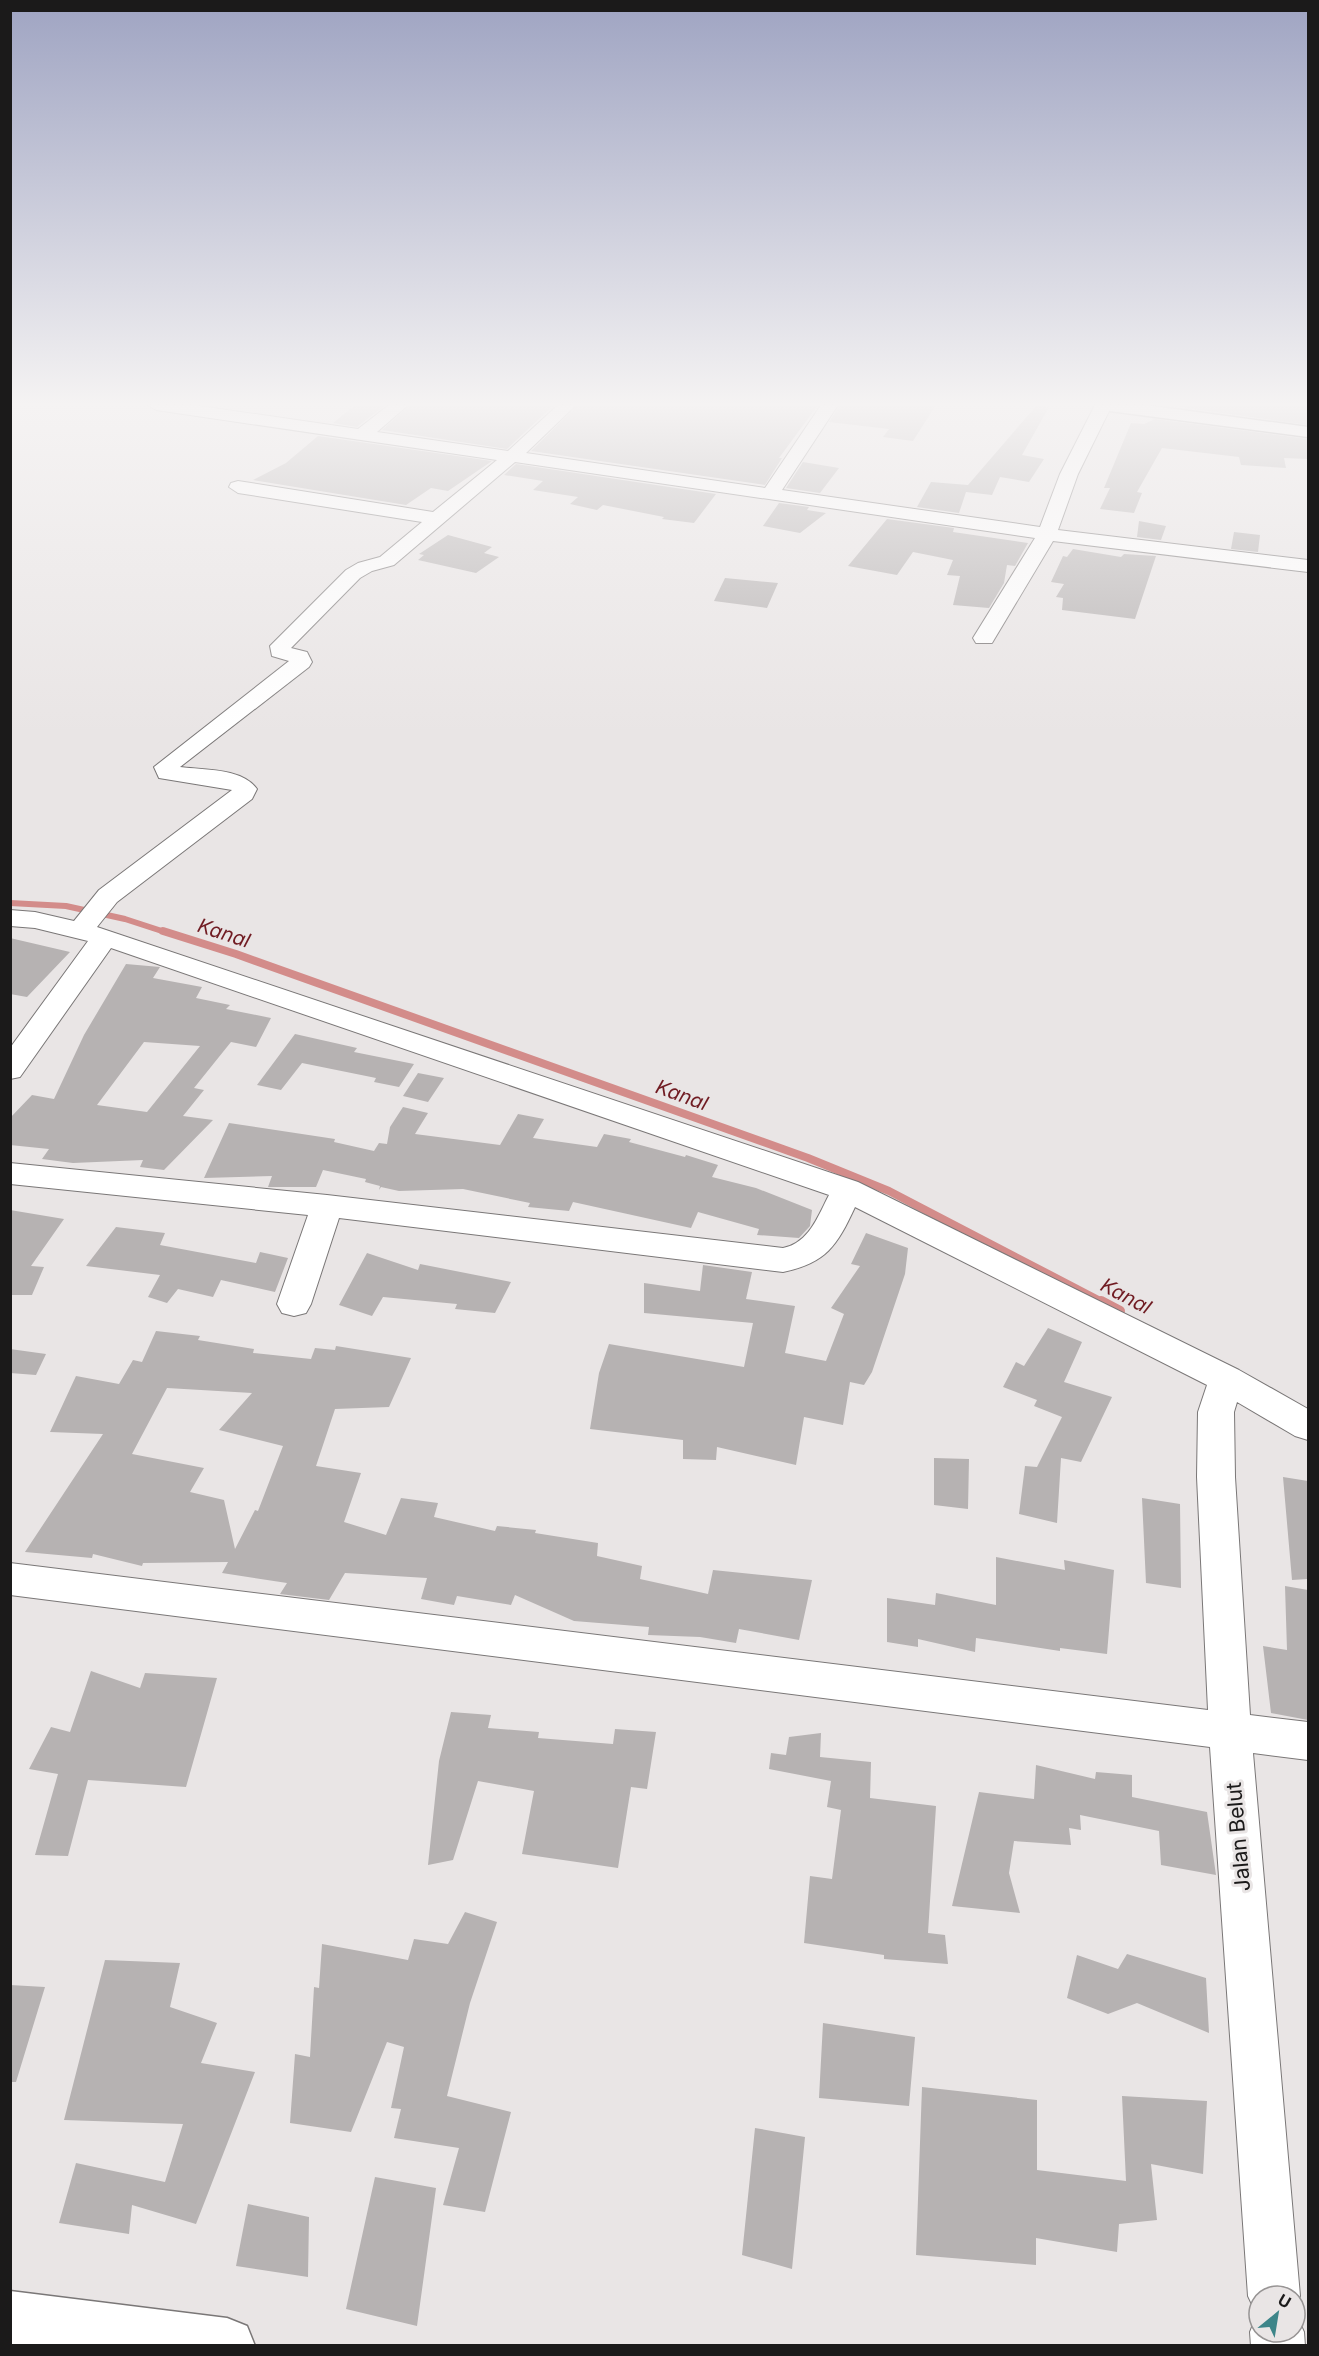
<svg xmlns="http://www.w3.org/2000/svg" width="1319" height="2356" viewBox="0 0 1319 2356" font-family="Inter,sans-serif">
	<rect width="100%" height="100%" fill="#e9e5e5"/>
	<g fill="none" stroke-linecap="round" stroke-linejoin="round">
		<path stroke="#d38c8a" stroke-width="6" d="M10,903L66,906L125,919L168,933"/>
		<path stroke="#d38c8a" stroke-width="8" d="M163,931L236,954L808,1158L889,1191L1104,1303"/>
		<path stroke="#d38c8a" stroke-width="10" d="M1101,1301L1120,1311"/>
	</g>
	<path fill="#b6b2b2" fill-rule="evenodd" d="M355,405H385L357,427L333,423Z
		M410,405H554L507,449L382,430Z
		M578,405H818L779,458H782L765,485L531,451Z
		M840,405H936L913,441L883,437L889,429L829,422Z
		M1037,405L1049,407L1022,455L1044,459L1029,482L1000,477L992,495L966,492L959,513L917,507L931,482L968,485Z
		M1185,405H1308V425L1180,407Z
		M1155,419L1308,439V459L1284,458L1286,468L1241,465L1239,457L1162,448L1137,492L1142,493L1134,513L1100,509L1110,488H1104L1131,423L1144,424Z
		M318,436L492,461L448,491L431,488L406,505L253,480L286,463Z
		M803,462L839,468L820,493L786,488Z
		M516,464L716,494L694,523L662,519L664,517L603,505L597,510L570,504L578,497L533,490L543,481L504,475Z
		M779,503L809,507L807,510L826,513L800,533L763,526Z
		M887,519L954,528L953,532L1028,543L1015,566L1007,565L1004,583L989,608L953,605L960,576L947,575L953,560L913,552L897,575L848,566Z
		M1139,521L1166,526L1161,540L1137,537Z
		M1234,532L1260,535L1258,552L1231,549Z
		M448,535L492,547L484,553L499,557L476,573L418,560L424,555L419,554Z
		M1073,549L1121,557L1124,554L1156,556L1135,619L1062,610L1063,598L1056,597L1064,584L1051,582L1063,556L1067,557Z
		M725,578L778,583L767,608L714,601Z
		M10,938L70,952L27,997L10,994Z
		M126,964L160,967L153,978L202,987L196,998L230,1005L226,1009L271,1018L256,1047L231,1042L194,1088L204,1090L183,1116L213,1120L164,1170L140,1167L143,1160L73,1163L42,1159L49,1149L10,1145V1118L32,1095L54,1099L84,1035ZM144,1042L200,1046L147,1112L97,1105Z
		M295,1034L357,1048L354,1052L414,1064L399,1087L374,1082L376,1078L302,1063L281,1090L257,1085Z
		M418,1073L444,1078L428,1102L403,1096Z
		M403,1107L428,1113L415,1134L500,1145L518,1114L544,1119L533,1138L597,1147L604,1134L631,1139L629,1142L685,1157L686,1155L718,1165L712,1177L756,1188L812,1210L810,1226L799,1238L757,1235L759,1229L698,1212L691,1228L573,1202L569,1211L528,1207L530,1203L463,1189L399,1191L381,1187L379,1190L380,1186L365,1182L366,1179L323,1170L316,1187H268L272,1176L204,1178L229,1123L335,1139L334,1142L374,1151L379,1143L387,1144L390,1127Z
		M10,1210L64,1219L31,1266L44,1267L32,1295H10Z
		M116,1227L165,1233L160,1245L256,1263L260,1252L288,1258L275,1292L221,1280L213,1297L178,1289L167,1303L148,1297L160,1275L86,1266Z
		M866,1233L908,1248L905,1274L872,1372L864,1385L850,1382L843,1425L804,1417L796,1465L717,1447L716,1460L683,1459V1440L590,1429L599,1373L609,1344L744,1367L753,1323L644,1313V1283L700,1291L703,1265L752,1272L746,1299L795,1306L785,1353L826,1361L844,1314L831,1308L860,1266L851,1264Z
		M367,1253L418,1270L420,1264L511,1282L495,1313L455,1309L457,1304L383,1297L372,1316L339,1305Z
		M1048,1328L1082,1342L1064,1382L1112,1397L1081,1462L1061,1458L1057,1523L1019,1514L1025,1466L1037,1467L1062,1417L1034,1406L1037,1400L1003,1387L1016,1362L1024,1366Z
		M156,1331L200,1336L198,1340L254,1349L253,1353L311,1359L315,1348L335,1350L336,1346L411,1358L389,1407L335,1409L316,1466L361,1473L344,1522L386,1535L401,1498L438,1503L434,1517L495,1531L497,1526L536,1530L535,1533L598,1543L597,1556L642,1566L640,1579L708,1594L713,1570L812,1580L799,1640L739,1629L736,1643L700,1637L648,1635L649,1627L574,1621L515,1595L511,1605L457,1596L454,1605L421,1599L427,1578L345,1573L329,1600L280,1594L287,1583L222,1573L228,1562L143,1563L142,1566L93,1554L92,1558L25,1552L103,1434L50,1432L76,1376L119,1384L133,1360L142,1362ZM167,1388L252,1393L219,1430L283,1446L258,1511L255,1510L235,1549L224,1500L190,1492L204,1468L132,1454Z
		M10,1349L46,1354L36,1375L10,1373Z
		M934,1458L969,1459L968,1509L934,1505Z
		M1283,1477L1308,1481V1579L1292,1580Z
		M1142,1498L1180,1504L1181,1588L1146,1583Z
		M996,1557L1065,1570L1064,1560L1114,1570L1107,1654L1060,1648V1651L976,1638L975,1652L918,1639V1647L887,1642V1598L935,1605L936,1593L996,1605Z
		M1285,1586L1308,1590V1720L1271,1713L1263,1646L1287,1650Z
		M91,1671L140,1688L145,1673L217,1678L186,1787L88,1780L68,1856L35,1855L58,1774L29,1769L51,1727L70,1732Z
		M451,1712L491,1715L488,1728L539,1732L538,1738L613,1744L615,1729L656,1732L647,1789L631,1787L618,1868L522,1854L534,1791L478,1781L453,1860L428,1865L439,1761Z
		M821,1733L820,1757L871,1762L870,1798L936,1806L928,1933L945,1935L948,1964L884,1959V1955L804,1943L810,1876L832,1879L841,1810L827,1807L831,1781L769,1769L771,1753L786,1755L789,1737Z
		M1036,1765L1095,1779L1096,1772L1132,1775V1797L1207,1812L1216,1875L1161,1865L1159,1831L1080,1815L1081,1830L1069,1828L1071,1845L1014,1841L1009,1873L1020,1913L952,1906L979,1792L1034,1799Z
		M465,1912L497,1922L470,2003L447,2096L511,2112L485,2212L443,2205L459,2148L394,2138L401,2109L391,2108L404,2047L387,2042L351,2132L290,2123L295,2054L310,2057L314,1987L319,1988L322,1944L408,1960L414,1939L448,1944Z
		M1127,1954L1206,1978L1209,2033L1137,2003L1108,2014L1067,1998L1077,1955L1118,1969Z
		M105,1960L180,1963L170,2007L217,2023L201,2063L255,2072L196,2224L132,2205L129,2234L59,2223L76,2163L165,2182L183,2124L64,2120Z
		M10,1985L45,1987L16,2082H10Z
		M823,2023L915,2037L909,2106L819,2098Z
		M922,2087L1037,2100V2170L1126,2181L1122,2096L1207,2101L1203,2174L1151,2164L1157,2220L1119,2224L1117,2252L1036,2238V2265L916,2255Z
		M755,2128L805,2137L792,2269L742,2255Z
		M375,2177L436,2188L417,2326L346,2309Z
		M248,2204L309,2217L308,2277L236,2266Z"/>
	<g fill="none" stroke-linecap="round" stroke-linejoin="round">
		<defs>
			<path id="minor" d="M148,405H193L358,429L389,405H408L377,432L508,451L558,405H576L526,453L765,488L821,405H838L782,490L1040,527L1060,474L1095,405H1112L1078,474L1058,530L1308,560V572L1053,541L995,638L992,643H976L973,638L1035,538L515,462L394,565L372,571L360,578L291,648L307,652L312,662L309,667L180,767C204,770 242,768 257,789L252,799L117,902L97,927L858,1182L1239,1370L1308,1409V1440L1295,1436L1237,1402L1234,1412L1235,1477L1250,1715L1308,1722V1760L1253,1753L1300,2296L1295,2309V2296H1259V2332H1295V2313L1304,2332L1305,2346H1251L1250,2332L1257,2315L1248,2296L1210,1747L10,1595V1563L1208,1710L1197,1477L1198,1412L1207,1385L855,1207C837,1246 826,1263 783,1272L339,1218L311,1304L306,1313L294,1316L282,1313L277,1304L308,1215L10,1184V1163L327,1195L783,1248C809,1243 818,1216 829,1195L111,948L20,1077L10,1079V1048L88,941L35,928L10,926V910L35,912L74,921L99,890L232,790L159,778L154,767L289,661L272,656L270,646L346,570L358,563L380,557L422,522L238,493L229,487L231,483L238,481L433,512L497,460L156,410Z"/>
			<path id="major" d="M1093,405H1145L1308,427V437L1102,410Z"/>
			<path id="highway" d="M10,2291L227,2318L247,2326L255,2346H10Z"/>
		</defs>
		<use href="#minor" stroke="#7a7777" stroke-width="2"/>
		<use href="#major" stroke="#7a7777" stroke-width="3"/>
		<use href="#highway" stroke="#7a7777" stroke-width="3"/>
		<use href="#minor" fill="#fff" fill-rule="evenodd"/>
		<use href="#major" fill="#fff" fill-rule="evenodd"/>
		<use href="#highway" fill="#fff" fill-rule="evenodd"/>
	</g>
	<linearGradient id="sky" x2="0" y2="1"><stop stop-color="#9fa4c2"/><stop offset="0.55" stop-color="#f5f3f3"/><stop offset="1" stop-color="#f5f3f3" stop-opacity="0"/></linearGradient>
	<rect width="1319" height="735" fill="url(#sky)"/>
	<g text-anchor="middle" dominant-baseline="central" stroke-width="6" stroke-linejoin="round" paint-order="stroke">
		<g font-size="20" font-style="italic" fill="#701b22" stroke="#e9e5e5">
			<text transform="translate(224 933) rotate(18)">Kanal</text>
			<text transform="translate(682 1095) rotate(20)">Kanal</text>
			<text transform="translate(1126 1296) rotate(28)">Kanal</text>
		</g>
		<g font-size="21" fill="#1b1a1a" stroke="#e9e5e5">
			<text transform="translate(1238 1837) rotate(-95)">Jalan Belut</text>
		</g>
	</g>
	<rect width="1319" height="2356" fill="none" stroke="#1b1a1a" stroke-width="24"/>
	<g transform="translate(1277 2314) rotate(30)"><circle r="28" fill="#e9e5e5" stroke="#979494" stroke-width="1.5"/>
	<path d="M0-4.5L10 22L0 15L-10 22Z" fill="#3d8589"/>
	<text y="-9" font-size="16" font-weight="bold" text-anchor="middle" fill="#1b1a1a">U</text>
	</g>
</svg>
